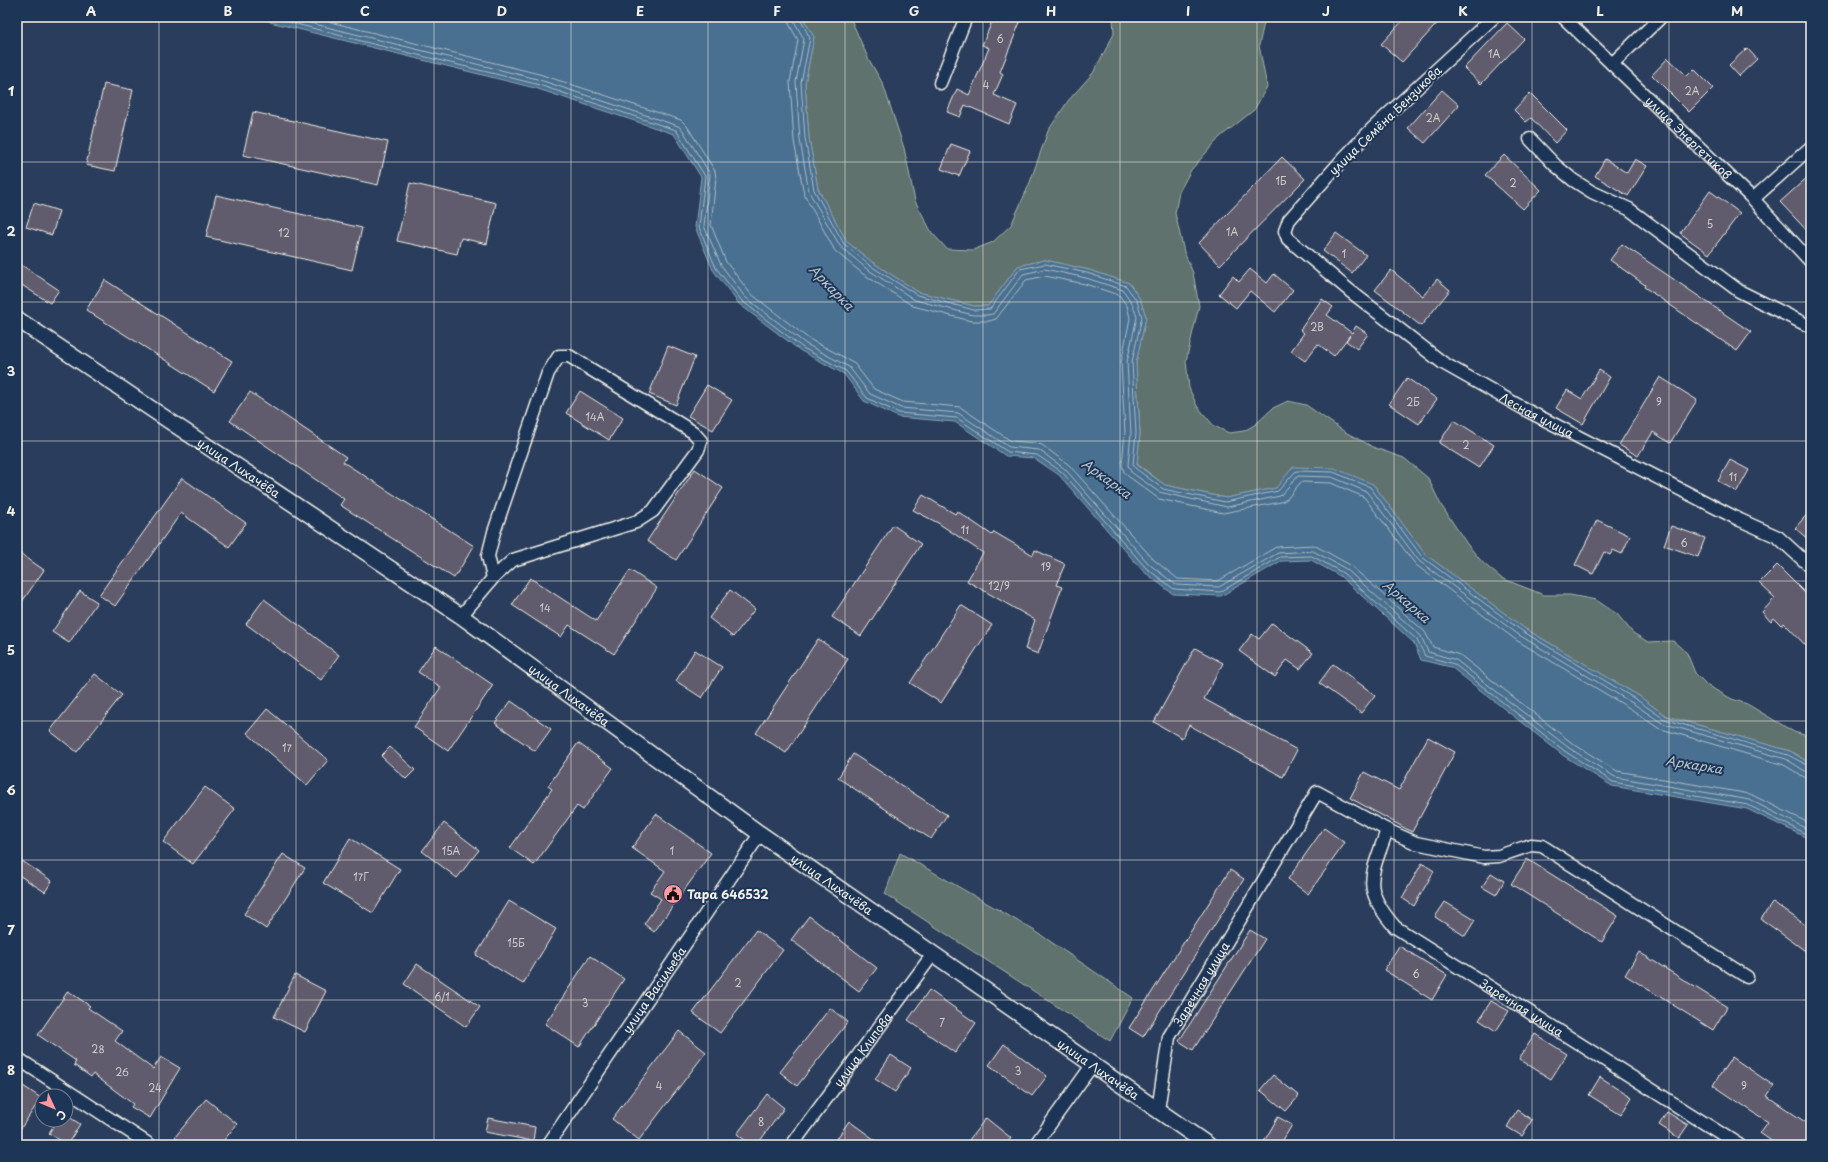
<svg xmlns="http://www.w3.org/2000/svg" width="1828" height="1162" viewBox="0 0 1828 1162" font-family="'Playpen Sans',sans-serif">
	<rect width="100%" height="100%" fill="#2a3d5c"/>
	<filter id="ink" filterUnits="userSpaceOnUse"><feTurbulence type="fractalNoise" baseFrequency=".025" numOctaves="2"/><feDisplacementMap in="SourceGraphic" scale="8" xChannelSelector="R" yChannelSelector="G"/><feConvolveMatrix kernelMatrix="1 2 1 2 8 2 1 2 1" color-interpolation-filters="sRGB"/></filter>
	<g filter="url(#ink)">
		<path fill="#5e726d" stroke="#a9b2aa" d="M802,17H850L868,58L883,84L904,148L915,201L932,233L947,249L973,250L993,242L1011,225L1029,185L1048,131L1068,101L1093,73L1114,34L1113,17H1268L1264,23L1259,45L1267,87L1254,110L1220,137L1191,170L1179,192L1175,213L1184,252L1193,273L1199,306L1186,361L1189,388L1197,406L1214,426L1229,433L1244,431L1256,424L1273,408L1288,401L1306,405L1345,432L1375,448L1404,458L1428,478L1441,505L1467,544L1483,563L1501,578L1544,595H1570L1596,600L1617,614L1633,633L1648,642L1673,641L1687,653L1695,673L1708,686L1732,699L1747,704L1794,732L1811,737V764L1790,751L1666,716L1639,696L1524,628L1425,554L1373,484L1276,488L1226,498L1165,485L1137,464L1140,433L1136,363L1146,317L1140,299L1129,283L1089,270L1045,260L1018,266L988,306H974L918,292L872,262L847,242L818,189L809,138L805,83L814,37Z
			M900,853L1035,931L1133,998L1110,1041L885,894Z"/>
		<path fill="#486f90" stroke="#8da3b3" d="M264,17H802L814,37L805,83L809,138L818,189L847,242L872,262L918,292L974,306H988L1018,266L1045,260L1089,270L1129,283L1140,299L1146,317L1136,363L1140,433L1137,465L1165,485L1226,498L1276,488L1293,467L1334,468L1373,484L1425,554L1524,628L1639,696L1666,716L1790,751L1811,764V847L1805,837L1747,809L1612,786L1564,756L1451,667L1421,660L1414,643L1340,576L1311,560L1281,561L1221,596L1173,594L1143,571L1059,475L1034,458L1006,456L955,422L898,417L864,401L844,374L801,351L739,304L713,270L695,227L701,177L674,134L535,88L270,22Z"/>
		<g fill="none" stroke-linecap="round" stroke-linejoin="round">
			<path stroke="#afbdc5" stroke-width="1" d="M270,17L365,42L536,84L676,130L705,176L699,227L716,268L742,301L803,348L846,371L867,398L899,413L957,418L1008,452L1037,455L1062,472L1146,568L1174,589L1220,592L1280,557L1312,556L1343,573L1417,640L1425,656L1454,664L1566,752L1613,782L1748,805L1806,834L1811,840
				M286,17L537,79L678,126L682,129L710,174L704,226L721,265L745,297L806,344L849,367L870,394L901,408L958,413L1009,447L1039,450L1065,469L1149,564L1176,585L1219,587L1278,553L1313,551L1346,569L1421,636L1428,652L1456,660L1569,748L1615,777L1750,800L1811,831
				M310,17L539,74L681,120L687,126L715,171L716,178L711,225L726,262L750,293L809,339L853,362L874,389L903,402L960,407L1011,441L1036,443L1042,445L1069,465L1154,560L1178,579L1218,581L1276,547L1314,545L1350,565L1425,632L1433,647L1460,655L1572,743L1617,771L1750,794L1811,824
				M788,17L789,24L798,40L790,82L794,141L804,194L835,251L863,274L913,306L971,321H989L996,319L1026,280L1045,276L1085,284L1119,295L1127,306L1130,318L1121,363L1125,432L1122,465L1124,472L1128,476L1159,499L1223,513L1281,502L1287,499L1301,482L1331,483L1364,497L1416,565L1516,640L1631,709L1658,728L1784,765L1804,777L1811,778
				M794,17L795,23L804,39L796,82L800,140L809,192L840,246L867,269L915,300L973,315H987L993,314L1023,274L1045,269L1086,278L1123,290L1132,303L1137,317L1127,362L1131,433L1128,465L1131,472L1159,492L1227,507L1280,496L1298,476L1332,477L1367,492L1419,561L1519,635L1634,704L1662,723L1786,759L1805,771L1811,772
				M799,17L810,38L801,83L805,138L814,190L844,244L869,265L917,295L974,310L990,309L1020,269L1045,264L1087,273L1126,286L1137,301L1142,317L1132,362L1136,433L1133,464L1135,468L1163,489L1225,502L1278,491L1296,471L1333,472L1370,487L1422,557L1522,631L1637,700L1664,719L1788,755L1811,767"/>
		</g>
		<path fill="#605b6e" stroke="#f4f1e8" d="M994,17H1022L1000,72L1003,74L994,95L1017,105L1009,124L965,105L960,117L947,112L957,89L969,95L989,48L982,45Z
			M1406,17H1443L1402,62L1381,44Z
			M1507,23L1524,39L1481,84L1464,68Z
			M1747,48L1757,59L1739,76L1729,65Z
			M1668,58L1687,76L1694,69L1713,88L1689,112L1652,75Z
			M104,84L133,90L115,171L86,165Z
			M1442,90L1459,105L1425,143L1408,128Z
			M1530,93L1567,130L1555,143L1531,118L1526,122L1514,110Z
			M253,112L388,142L378,185L243,155Z
			M951,144L970,151L959,176L941,169Z
			M1504,155L1541,190L1523,209L1485,175Z
			M1282,157L1305,179L1220,265L1199,243Z
			M1605,159L1627,173L1635,159L1647,166L1628,196L1595,176Z
			M1811,174V235L1780,202Z
			M410,183L496,203L487,244L461,238L457,254L397,241Z
			M1710,191L1740,213L1709,254L1680,233Z
			M216,195L362,228L352,270L206,237Z
			M34,203L59,211L52,235L26,227Z
			M1336,233L1366,255L1352,273L1323,251Z
			M1622,244L1751,332L1737,351L1644,287L1645,285L1610,260Z
			M17,262L59,290L50,303L17,282Z
			M1250,269L1267,283L1274,274L1293,290L1275,312L1250,291L1236,308L1219,294L1233,276L1239,282Z
			M1391,270L1423,296L1437,279L1450,290L1421,326L1375,290Z
			M105,280L232,361L214,391L86,310Z
			M1322,299L1333,307L1327,315L1352,333L1356,326L1368,334L1357,349L1346,341L1350,335L1334,356L1318,344L1305,361L1291,351L1304,333L1300,330Z
			M668,346L695,357L676,405L649,394Z
			M1599,370L1610,377L1583,424L1556,408L1567,390L1582,399Z
			M1660,377L1697,400L1670,443L1653,432L1638,456L1619,445Z
			M1407,378L1437,399L1419,424L1389,404Z
			M707,385L732,400L713,430L688,416Z
			M580,391L623,418L609,440L566,413Z
			M250,392L346,457L343,462L474,546L454,578L340,505L344,499L230,421Z
			M1454,420L1494,445L1479,468L1439,443Z
			M1730,460L1749,470L1737,492L1718,481Z
			M695,469L723,488L676,560L647,541Z
			M182,478L246,523L229,547L181,513L115,606L99,595Z
			M923,495L955,514L957,511L992,535L994,532L1033,555L1035,550L1065,564L1056,585L1062,587L1038,654L1025,649L1035,620L967,581L983,553L938,523L913,510Z
			M1811,510V542L1795,528Z
			M1597,520L1630,536L1622,554L1613,550L1610,555L1604,552L1593,574L1575,565Z
			M893,525L921,544L861,636L832,617Z
			M1671,526L1705,538L1698,557L1664,545Z
			M17,551L44,570L17,609Z
			M1777,565L1811,599V651L1784,623L1781,625L1774,618L1771,622L1762,612L1775,598L1759,583Z
			M630,570L657,588L614,654L569,625L561,637L512,605L530,578L596,621Z
			M730,590L755,609L733,637L709,618Z
			M80,591L97,602L69,643L52,632Z
			M264,599L339,655L321,680L246,624Z
			M961,605L992,625L941,703L910,683Z
			M1272,623L1313,653L1300,669L1287,660L1275,677L1239,651L1252,634L1259,639Z
			M818,639L848,659L786,753L756,733Z
			M436,646L493,685L448,751L414,727L441,687L418,672Z
			M1195,648L1223,663L1204,699L1297,750L1283,777L1189,725L1182,738L1154,722Z
			M695,650L722,667L702,698L676,681Z
			M1333,664L1375,695L1361,713L1319,683Z
			M95,674L122,695L77,752L50,731Z
			M511,701L551,729L535,751L495,723Z
			M267,709L328,760L307,785L247,733Z
			M1428,737L1455,752L1412,832L1350,798L1364,772L1399,790Z
			M578,743L613,768L583,810L577,806L534,865L510,848L552,789L548,786Z
			M390,747L415,770L406,779L381,756Z
			M853,754L947,815L931,839L838,778Z
			M205,787L235,809L193,864L163,842Z
			M656,814L711,853L654,932L644,924L661,899L650,892L665,871L632,848Z
			M444,823L479,850L457,878L422,851Z
			M1324,828L1345,843L1308,894L1288,879Z
			M350,838L400,869L373,913L323,883Z
			M283,854L305,868L266,929L244,914Z
			M1527,859L1618,916L1602,942L1511,884Z
			M22,861L52,881L45,892L17,874V869Z
			M1422,863L1434,871L1414,906L1402,898Z
			M1230,870L1244,879L1143,1037L1129,1028Z
			M1491,873L1504,881L1496,895L1482,887Z
			M509,901L556,929L523,984L476,955Z
			M1445,902L1475,920L1465,936L1435,917Z
			M1773,902L1811,929V955L1761,919Z
			M809,916L877,968L859,991L791,940Z
			M756,930L783,950L720,1033L693,1013Z
			M1250,930L1265,939L1193,1050L1179,1041Z
			M1399,946L1447,975L1432,1000L1384,970Z
			M1639,952L1727,1007L1713,1030L1625,975Z
			M590,956L624,979L579,1047L545,1024Z
			M417,964L480,1007L466,1027L404,984Z
			M295,975L326,991L305,1032L274,1017Z
			M929,990L976,1023L955,1053L908,1020Z
			M68,991L90,1006L88,1008L122,1031L115,1041L153,1069L161,1057L180,1068L150,1118L131,1107L133,1104L93,1074L91,1077L74,1065L76,1061L38,1035Z
			M1491,1001L1509,1011L1496,1031L1479,1020Z
			M830,1008L848,1022L797,1086L780,1072Z
			M679,1031L706,1052L639,1140L612,1119Z
			M1535,1034L1567,1054L1551,1079L1519,1059Z
			M1004,1044L1047,1076L1032,1096L989,1065Z
			M891,1055L911,1068L895,1092L875,1079Z
			M1732,1057L1774,1086L1767,1096L1811,1126V1145H1777L1760,1133L1768,1122L1713,1085Z
			M1273,1075L1299,1096L1286,1111L1260,1090Z
			M1600,1077L1632,1097L1621,1115L1589,1095Z
			M17,1082L41,1098L17,1134Z
			M767,1094L784,1108L757,1145H751L737,1134Z
			M206,1099L237,1124L220,1145H185L175,1137Z
			M1517,1110L1532,1120L1522,1136L1507,1127Z
			M1667,1112L1688,1125L1679,1138L1659,1125Z
			M66,1115L80,1124L67,1145L49,1133L57,1120H66Z
			M1278,1117L1292,1125L1280,1145H1262Z
			M488,1118L535,1127L533,1141L485,1132Z
			M986,1118L1011,1138L1006,1145H965Z
			M849,1121L882,1145H843L836,1140Z"/>
		<g fill="none" stroke-linecap="round" stroke-linejoin="round">
			<defs>
				<g id="minor">
					<path id="s1" d="M1494,17L1373,128L1343,159L1289,220L1285,231L1288,239L1350,291L1443,363L1528,411L1740,520L1778,537L1811,567"/>
					<path id="s2" d="M1563,17L1753,199L1811,262"/>
					<path d="M1612,64L1661,17"/>
					<path d="M940,83L966,17"/>
					<path d="M1530,139L1555,165L1573,180L1592,192L1629,209L1739,291L1811,327"/>
					<path d="M1753,199L1811,147"/>
					<path d="M461,616L493,578L513,560L636,522L653,511L698,450L701,441L693,432L569,356H559L548,373L494,532L488,556L493,578"/>
					<path id="s3" d="M1387,830C1372,875 1360,887 1395,927L1739,1145"/>
					<path d="M17,1058L150,1145"/>
					<path id="s4" d="M1158,1110L1169,1037L1317,792L1387,830L1416,843L1484,857L1499,856L1531,845L1542,846L1747,977"/>
					<path id="s5" d="M548,1145L760,834"/>
					<path id="s6" d="M792,1145L933,954"/>
					<path d="M1035,1145L1093,1064"/>
				</g>
				<g id="tertiary">
					<path id="s7" d="M17,319L461,616L759,833L1208,1145"/>
				</g>
			</defs>
			<use href="#minor" stroke="#f4f1e8" stroke-width="15"/>
			<use href="#tertiary" stroke="#f4f1e8" stroke-width="18"/>
			<use href="#minor" stroke="#1d3557" stroke-width="12"/>
			<use href="#tertiary" stroke="#1d3557" stroke-width="15"/>
		</g>
	</g>
	<path fill="none" stroke="#f4f1e8" stroke-width="1" stroke-opacity="0.55" d="M159,17V1145M296,17V1145M434,17V1145M571,17V1145M708,17V1145M845,17V1145M983,17V1145M1120,17V1145M1257,17V1145M1394,17V1145M1532,17V1145M1669,17V1145M17,162H1811M17,302H1811M17,441H1811M17,581H1811M17,721H1811M17,860H1811M17,1000H1811"/>
	<defs>
		<symbol id="civic-disc" viewBox="-11 -11 22 22"><circle r="9.5" fill="#ff9aa2" stroke="#1d3557"/><path d="M-.6-6.5H3V-4.5H.6V-3L4-1V1h2V6H-6V1h2V-1L-.6-3ZM-1.2 2.5V6h2.4V2.5Z" fill="#111"/></symbol>
	</defs>
	<g fill-rule="evenodd">
		<use href="#civic-disc" x="662" y="883" width="22" height="22"/>
	</g>
	<g text-anchor="middle" dominant-baseline="central" stroke-width="4" stroke-linejoin="round" paint-order="stroke">
		<g font-size="10" fill="#cfccca">
			<text x="1000" y="38">6</text>
			<text x="1494" y="53">1А</text>
			<text x="986" y="84">4</text>
			<text x="1692" y="90">2А</text>
			<text x="1433" y="117">2А</text>
			<text x="1281" y="180">1Б</text>
			<text x="1513" y="182">2</text>
			<text x="1710" y="223">5</text>
			<text x="1232" y="231">1А</text>
			<text x="284" y="232">12</text>
			<text x="1344" y="253">1</text>
			<text x="1317" y="326">2В</text>
			<text x="1413" y="401">2Б</text>
			<text x="1659" y="401">9</text>
			<text x="595" y="416">14А</text>
			<text x="1466" y="444">2</text>
			<text x="1733" y="476">11</text>
			<text x="965" y="529">11</text>
			<text x="1684" y="542">6</text>
			<text x="1046" y="566">19</text>
			<text x="999" y="585">12/9</text>
			<text x="545" y="607">14</text>
			<text x="287" y="747">17</text>
			<text x="451" y="850">15А</text>
			<text x="672" y="850">1</text>
			<text x="361" y="876">17Г</text>
			<text x="516" y="942">15Б</text>
			<text x="1416" y="973">6</text>
			<text x="738" y="982">2</text>
			<text x="442" y="996">6/1</text>
			<text x="585" y="1002">3</text>
			<text x="942" y="1022">7</text>
			<text x="98" y="1048">28</text>
			<text x="1018" y="1070">3</text>
			<text x="122" y="1071">26</text>
			<text x="659" y="1085">4</text>
			<text x="1744" y="1085">9</text>
			<text x="155" y="1087">24</text>
			<text x="761" y="1121">8</text>
		</g>
		<g font-size="12" fill="#f4f1e8" stroke="#1d3557">
			<text transform="translate(1385 120) rotate(-44)">улица Семёна Бензикова</text>
			<text stroke="none"><textPath href="#s2" startOffset="174">улица Энергетиков</textPath></text>
			<text stroke="none"><textPath href="#s1" startOffset="615">Лесная улица</textPath></text>
			<text stroke="none"><textPath href="#s7" startOffset="267">улица Лихачёва</textPath></text>
			<text stroke="none"><textPath href="#s7" startOffset="668">улица Лихачёва</textPath></text>
			<text stroke="none"><textPath href="#s7" startOffset="992">улица Лихачёва</textPath></text>
			<text stroke="none"><textPath href="#s4" startOffset="136">Заречная улица</textPath></text>
			<text stroke="none"><textPath href="#s5" startOffset="188">улица Васильева</textPath></text>
			<text stroke="none"><textPath href="#s3" startOffset="256">Заречная улица</textPath></text>
			<text stroke="none"><textPath href="#s6" startOffset="119">улица Клипова</textPath></text>
			<text stroke="none"><textPath href="#s7" startOffset="1316">улица Лихачёва</textPath></text>
		</g>
		<g font-size="12" font-weight="bold" fill="#f4f1e8" stroke="#1d3557" text-anchor="start">
			<text x="687" y="894">Тара 646532</text>
		</g>
		<g font-size="13" font-style="italic" fill="#b8c4c9" stroke="#1d3557">
			<text transform="translate(832 287) rotate(46)">Аркарка</text>
			<text transform="translate(1107 478) rotate(36)">Аркарка</text>
			<text transform="translate(1407 601) rotate(41)">Аркарка</text>
			<text transform="translate(1694 764) rotate(9)">Аркарка</text>
		</g>
	</g>
	<rect width="1828" height="1162" fill="none" stroke="#1d3557" stroke-width="44"/>
	<g transform="translate(54 1108) rotate(134)"><circle r="19" fill="#1d3557" stroke="#738091"/>
	<path d="M0-3L7 15L0 10L-7 15Z" fill="#ff9aa2"/>
	<text y="-6" font-size="11" font-weight="bold" text-anchor="middle" fill="#f4f1e8">С</text>
	</g>
	<rect x="22" y="22" width="1784" height="1118" fill="none" stroke="#f4f1e8" stroke-width="1.5"/>
	<g font-size="13" text-anchor="middle" font-weight="bold" fill="#f4f1e8">
		<text x="91" y="16">A</text>
		<text x="228" y="16">B</text>
		<text x="365" y="16">C</text>
		<text x="502" y="16">D</text>
		<text x="640" y="16">E</text>
		<text x="777" y="16">F</text>
		<text x="914" y="16">G</text>
		<text x="1051" y="16">H</text>
		<text x="1188" y="16">I</text>
		<text x="1326" y="16">J</text>
		<text x="1463" y="16">K</text>
		<text x="1600" y="16">L</text>
		<text x="1737" y="16">M</text>
		<text x="11" y="96">1</text>
		<text x="11" y="236">2</text>
		<text x="11" y="376">3</text>
		<text x="11" y="516">4</text>
		<text x="11" y="655">5</text>
		<text x="11" y="795">6</text>
		<text x="11" y="935">7</text>
		<text x="11" y="1075">8</text>
	</g>
</svg>
